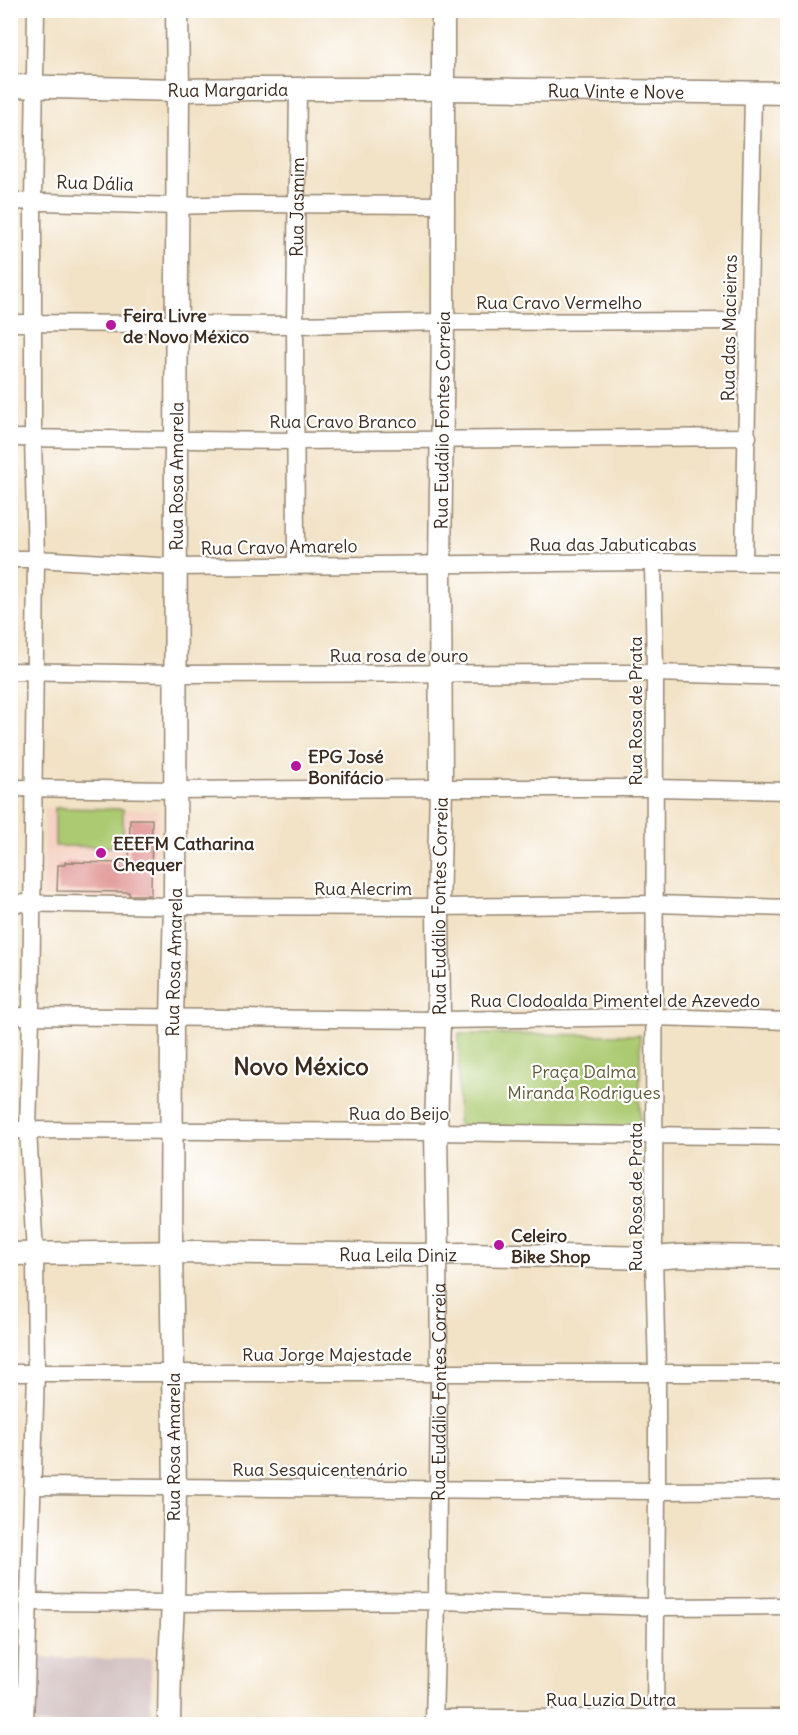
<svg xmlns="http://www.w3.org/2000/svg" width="798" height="1735" viewBox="0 0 798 1735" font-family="Delius,sans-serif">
	<rect width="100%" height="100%" fill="#fff"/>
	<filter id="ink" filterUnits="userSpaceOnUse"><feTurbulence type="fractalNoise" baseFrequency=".0167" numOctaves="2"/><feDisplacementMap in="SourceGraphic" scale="12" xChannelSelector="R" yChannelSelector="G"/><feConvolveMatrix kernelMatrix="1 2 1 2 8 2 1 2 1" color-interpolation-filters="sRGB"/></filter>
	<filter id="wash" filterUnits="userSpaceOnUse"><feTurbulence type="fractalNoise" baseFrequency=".008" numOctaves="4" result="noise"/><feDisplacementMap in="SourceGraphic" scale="24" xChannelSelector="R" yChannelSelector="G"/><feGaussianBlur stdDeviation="1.35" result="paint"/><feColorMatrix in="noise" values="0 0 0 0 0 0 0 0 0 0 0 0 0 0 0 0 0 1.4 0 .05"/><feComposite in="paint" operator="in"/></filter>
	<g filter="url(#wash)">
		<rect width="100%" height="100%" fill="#f2e2c6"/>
		<path fill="#f6d2c5" d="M45,808L158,810L157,898L43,897Z"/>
		<path fill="#d1bfbf" d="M37,1658L151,1659V1724H35Z"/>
		<path fill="#acca71" stroke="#747a48" stroke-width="1.5" d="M55,808L123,809V847L55,846Z
			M459,1034L640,1035V1131L458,1125Z"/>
		<g id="blocks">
			<path fill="#e09493" d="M130,819H152L151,895H129V892L57,891L58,865H65V862L129,863Z"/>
		</g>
	</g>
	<g filter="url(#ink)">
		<use href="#blocks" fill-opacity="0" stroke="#968672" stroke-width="1.5"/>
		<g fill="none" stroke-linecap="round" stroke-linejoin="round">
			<defs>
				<g id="street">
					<path d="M10,201L177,206L239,204L443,205"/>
					<path d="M10,323L295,325L443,322L748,321"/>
					<path d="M10,438L295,441L748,437"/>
					<path d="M10,559H36L176,567L653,562L788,563"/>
					<path d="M653,562L655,673L654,1258L657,1373V1491L655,1724"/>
					<path d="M744,563L753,93"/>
					<path id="s1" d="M296,565L295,325L298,89"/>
					<path d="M10,671L176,674L655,673L788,677"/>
					<path d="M10,788L175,790L441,788H655L788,791"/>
					<path d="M10,903L175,906L438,907L655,904L788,908"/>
					<path d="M10,1016L439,1020L654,1017L788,1021"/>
					<path d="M10,1130L436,1132L788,1137"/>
					<path d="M10,1373H788"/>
					<path d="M32,1486L657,1491L788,1490"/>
					<path d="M28,1602L173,1603L437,1601L656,1607L788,1606"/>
					<path d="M434,1718H788"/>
					<path d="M25,1724L36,1372L35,1253L28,1130L31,1016L36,559L33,438V201L36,10"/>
					<path id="s2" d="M434,1724L437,1601L439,1373L438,1254"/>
				</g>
				<g id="secondary">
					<path id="s3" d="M10,86L178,90L253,89H443L788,93"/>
					<path id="s4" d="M10,1254L196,1252L415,1255L464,1254L654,1258L679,1256L788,1257"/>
					<path id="s5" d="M438,1254L436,1132L439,1020L438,907L441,788L440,565L443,322V10"/>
					<path id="s6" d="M169,1724L170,1662L173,1603L175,1488L171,1252L172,1017L175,906L176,441L178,90L177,10"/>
				</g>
			</defs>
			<use href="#street" stroke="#968672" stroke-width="19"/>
			<use href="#secondary" stroke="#968672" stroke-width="25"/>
			<use href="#street" stroke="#fff" stroke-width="16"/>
			<use href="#secondary" stroke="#fff" stroke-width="22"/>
		</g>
	</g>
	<g fill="#b5179e" stroke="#fff" stroke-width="2">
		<circle cx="111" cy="325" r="6"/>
		<circle cx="296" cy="766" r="6"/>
		<circle cx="101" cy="853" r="6"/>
		<circle cx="499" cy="1245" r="6"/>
	</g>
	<g text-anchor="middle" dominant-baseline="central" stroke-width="4.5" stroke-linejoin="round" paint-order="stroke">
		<g font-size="18" fill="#3b2a1e" stroke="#fff">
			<text stroke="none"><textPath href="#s3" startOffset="218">Rua Margarida</textPath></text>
			<text stroke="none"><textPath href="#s3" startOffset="606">Rua Vinte e Nove</textPath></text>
			<text transform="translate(95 183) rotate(2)">Rua Dália</text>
			<text stroke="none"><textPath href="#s1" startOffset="358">Rua Jasmim</textPath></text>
			<text x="559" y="302">Rua Cravo Vermelho</text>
			<text transform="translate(729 328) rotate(-89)">Rua das Macieiras</text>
			<text x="343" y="421">Rua Cravo Branco</text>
			<text stroke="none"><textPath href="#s5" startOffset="834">Rua Eudálio Fontes Correia</textPath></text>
			<text stroke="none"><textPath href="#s6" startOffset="1248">Rua Rosa Amarela</textPath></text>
			<text x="613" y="544">Rua das Jabuticabas</text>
			<text transform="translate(279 547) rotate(-1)">Rua Cravo Amarelo</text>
			<text x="399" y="655">Rua rosa de ouro</text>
			<text transform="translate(635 711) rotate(-90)">Rua Rosa de Prata</text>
			<text x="363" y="888">Rua Alecrim</text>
			<text stroke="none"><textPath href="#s5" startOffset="348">Rua Eudálio Fontes Correia</textPath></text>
			<text stroke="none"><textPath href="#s6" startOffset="762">Rua Rosa Amarela</textPath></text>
			<text x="615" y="1000">Rua Clodoalda Pimentel de Azevedo</text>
			<text x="399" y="1113">Rua do Beijo</text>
			<text transform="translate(635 1197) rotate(-90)">Rua Rosa de Prata</text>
			<text stroke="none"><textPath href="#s4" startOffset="388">Rua Leila Diniz</textPath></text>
			<text x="327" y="1354">Rua Jorge Majestade</text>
			<text stroke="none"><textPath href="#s2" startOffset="332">Rua Eudálio Fontes Correia</textPath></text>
			<text transform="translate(173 1447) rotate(-90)">Rua Rosa Amarela</text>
			<text x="320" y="1469">Rua Sesquicentenário</text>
			<text x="611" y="1699">Rua Luzia Dutra</text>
		</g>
		<g font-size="18" font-weight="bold" fill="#3b2a1e" stroke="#fff" text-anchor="start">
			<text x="123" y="315">Feira Livre<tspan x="123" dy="21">de Novo México</tspan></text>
			<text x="308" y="756">EPG José<tspan x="308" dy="21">Bonifácio</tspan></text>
			<text x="113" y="843">EEEFM Catharina<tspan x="113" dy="21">Chequer</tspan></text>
			<text x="511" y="1235">Celeiro<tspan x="511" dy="21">Bike Shop</tspan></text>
		</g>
		<g font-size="18" fill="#5d5a37" stroke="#fff">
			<text x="584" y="1071">Praça Dalma<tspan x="584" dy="21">Miranda Rodrigues</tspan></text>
		</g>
		<g font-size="24" font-weight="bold" fill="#3b2a1e" stroke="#fff">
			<text x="301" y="1066">Novo México</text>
		</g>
	</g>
	<rect width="798" height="1735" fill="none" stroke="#fff" stroke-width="36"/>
</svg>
